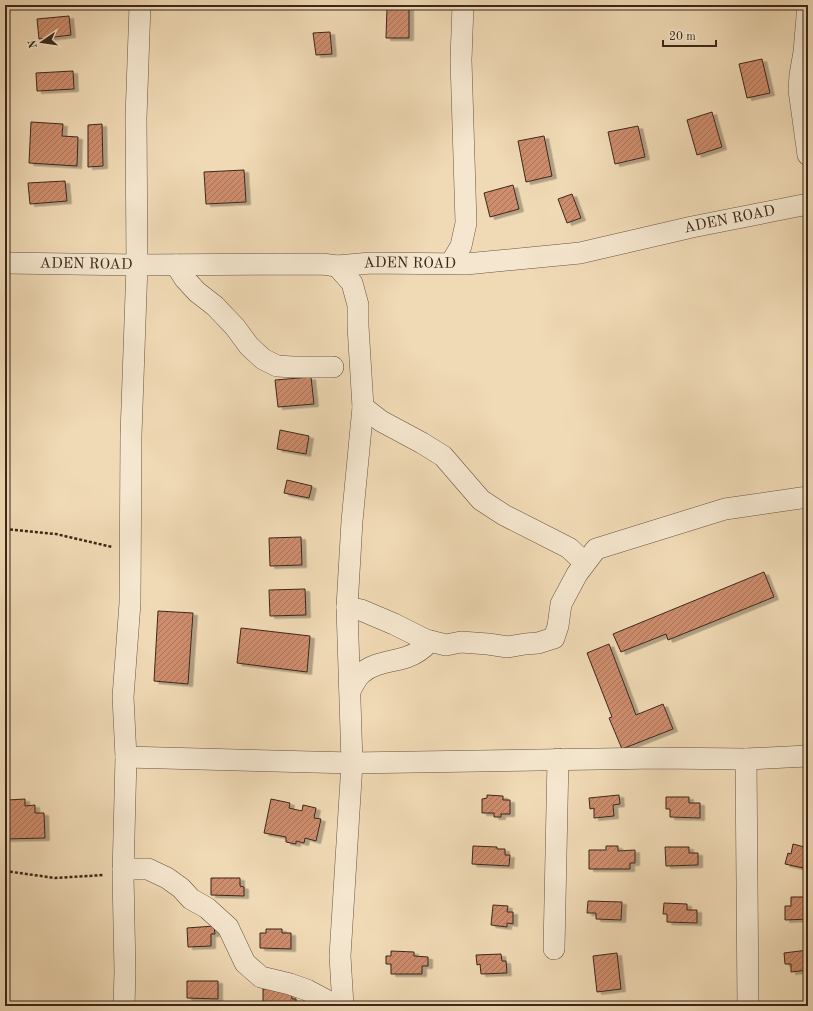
<svg xmlns="http://www.w3.org/2000/svg" width="813" height="1011" viewBox="0 0 813 1011" font-family="'Old Standard TT',serif">
	<defs>
		<pattern id="building-hatch" width="6" height="6" patternUnits="userSpaceOnUse"><rect width="6" height="6" fill="#ce8d6d"/><path d="M-1 1l2-2M0 6l6-6M5 7l2-2" fill="none" stroke="#a87359"/></pattern>
		<filter id="shadow"><feDropShadow dx="4.5" dy="2.5" stdDeviation="0" flood-color="#0004"/></filter>
	</defs>
	<rect width="100%" height="100%" fill="#f0dab5"/>
	<filter id="stains"><feTurbulence type="fractalNoise" baseFrequency=".005" numOctaves="4"/><feColorMatrix values="0 0 0 0 .2 0 0 0 0 .09 0 0 0 0 .02 0 0 0 .5 -.17"/></filter>
	<radialGradient id="worn" r=".72"><stop offset=".6" stop-color="#630" stop-opacity="0"/><stop offset="1" stop-color="#630" stop-opacity=".3"/></radialGradient>
	<path fill="url(#building-hatch)" stroke="#3b271b" filter="url(#shadow)" d="M387,7L409,8V38H386Z
		M69,16L71,35L39,39L37,19Z
		M330,32L332,54L316,55L313,33Z
		M762,59L770,93L747,98L739,64Z
		M73,71L74,89L37,91L36,73Z
		M712,112L722,147L697,155L687,120Z
		M31,122L63,124L62,136L78,137L77,166L29,163Z
		M102,124L103,166L88,167V125Z
		M638,126L645,157L615,164L608,132Z
		M544,136L552,176L526,182L518,141Z
		M244,170L246,202L206,204L204,172Z
		M65,181L67,201L30,204L28,183Z
		M513,185L519,209L490,217L484,193Z
		M572,194L581,218L567,223L558,199Z
		M311,377L314,404L278,407L275,380Z
		M280,430L309,436L306,454L277,449Z
		M287,480L312,486L309,498L284,493Z
		M301,537L302,565L270,566L269,538Z
		M764,572L774,597L668,640L666,634L621,652L613,634Z
		M305,589L306,615L270,616L269,590Z
		M158,611L193,613L188,684L154,681Z
		M241,628L310,636L307,672L237,663Z
		M609,644L636,715L663,704L673,729L622,749L609,718L612,717L587,653Z
		M487,795L503,796V800H510V814H501V817H494V813H482V799L487,798Z
		M619,795L620,804L613,805L614,816L594,818V808L590,809L589,798Z
		M666,797H689V803H700V818L670,817V809H666Z
		M25,799V806L35,805V813H44L45,838L5,839V822L9,821L8,800Z
		M271,799L290,803L289,808L302,811L303,805L316,808L314,818L321,819L316,841L305,838L304,843L296,841V844L286,842V837L264,833Z
		M793,844L808,848V869L785,864L788,853L791,854Z
		M473,846L497,847V849H505V855H510L509,866L472,864Z
		M606,846H618V851L635,850V863H630V869H589V850H606Z
		M665,847H689V853H698V865L666,866Z
		M211,878H240V886L244,887V896L211,895Z
		M791,897H808V919L785,920V906H791Z
		M588,901L622,902L621,920L596,919V913H587Z
		M664,903L687,904V910H697V923L667,922V914H663Z
		M493,905L508,906L507,912H513V924L507,923V927L491,925Z
		M214,926L215,934H211V946L188,947L187,928Z
		M266,929H282V933H291V949L260,948V933H266Z
		M808,950V970L791,972V964H785L784,953Z
		M391,951L414,952V956L428,957V966H422V974H391V964H386V956H391Z
		M617,953L621,989L597,992L593,956Z
		M501,954L502,961H506L507,973L481,974L480,964L477,965L476,955Z
		M187,981H218V999L187,998Z
		M291,988L292,999H296V1006H263V989Z"/>
	<g fill="none" stroke-linecap="round" stroke-linejoin="round">
		<defs>
			<g id="street">
				<path d="M808,5L804,52L800,75L799,90L808,155"/>
				<path id="s1" d="M5,263L137,265L322,264L337,266L371,263L466,264L580,253L692,227L808,204"/>
				<path d="M451,263L461,246L466,223L461,60L463,5"/>
				<path d="M176,265L185,279L197,292L215,306L235,327L249,346L263,359L277,366L293,367H333"/>
				<path d="M337,266L352,283L358,305V326L363,407L352,521L347,607L352,763L340,956L343,1006"/>
				<path d="M363,407L381,421L422,443L443,456L481,500L504,515L569,548L585,563"/>
				<path d="M347,607L361,610L394,624L426,640L446,645L461,642L488,644L508,647L525,644L538,643L554,638L558,626L561,604L577,574L596,549L725,509L808,497"/>
				<path d="M350,691C353,685 357,677 362,673C375,662 392,662 407,657C416,654 424,648 430,641"/>
				<path d="M126,757L352,763L658,758L746,759L808,756"/>
				<path d="M746,759L748,1006"/>
				<path d="M123,869H148L167,878L181,888L191,899L207,908L228,927L245,963L261,977L290,984L307,990L337,1006"/>
				<path d="M554,949L558,759"/>
				<path d="M124,1006L125,972L123,875L126,757L123,697L130,603L131,435L137,265L136,118L140,5"/>
			</g>
		</defs>
		<use href="#street" stroke="#685442" stroke-width="22"/>
		<path stroke="#3b271b" stroke-width="2.5" stroke-dasharray="3 2" stroke-linecap="butt" d="M5,529L56,534L112,547
			M5,871L55,878L104,875"/>
		<use href="#street" stroke="#f5e7cf" stroke-width="21"/>
	</g>
	<g text-anchor="middle" dominant-baseline="central" stroke-width="3.5" stroke-linejoin="round" paint-order="stroke">
		<g font-size="15" fill="#3b271b" stroke="#f5e7cf">
			<text stroke="none"><textPath href="#s1" startOffset="729">ADEN ROAD</textPath></text>
			<text stroke="none"><textPath href="#s1" startOffset="81">ADEN ROAD</textPath></text>
			<text stroke="none"><textPath href="#s1" startOffset="405">ADEN ROAD</textPath></text>
		</g>
	</g>
	<rect width="813" height="1011" fill="none" stroke="#f0dab5" stroke-width="20"/>
	<rect x="6" y="6" width="801" height="999" fill="none" stroke="#3b271b" stroke-width="2"/>
	<rect x="10" y="10" width="793" height="991" fill="none" stroke="#3b271b"/>
	<g transform="translate(42 42) rotate(257)" stroke="#f5e7cf" stroke-width="3" paint-order="stroke">
	<path d="M0-3L7 15L0 10L-7 15Z" fill="#3b271b"/>
	<text y="-6" font-size="11" font-weight="bold" text-anchor="middle" fill="#3b271b">N</text>
	</g>
	<path d="M663 40v6h53v-6" fill="none" stroke="#3b271b" stroke-width="2"/>
	<text x="669" y="40" font-size="12" fill="#3b271b" stroke="#f5e7cf" stroke-width="3" paint-order="stroke">20 m</text>
	<rect width="100%" height="100%" filter="url(#stains)"/>
	<rect width="100%" height="100%" fill="url(#worn)"/>
</svg>
